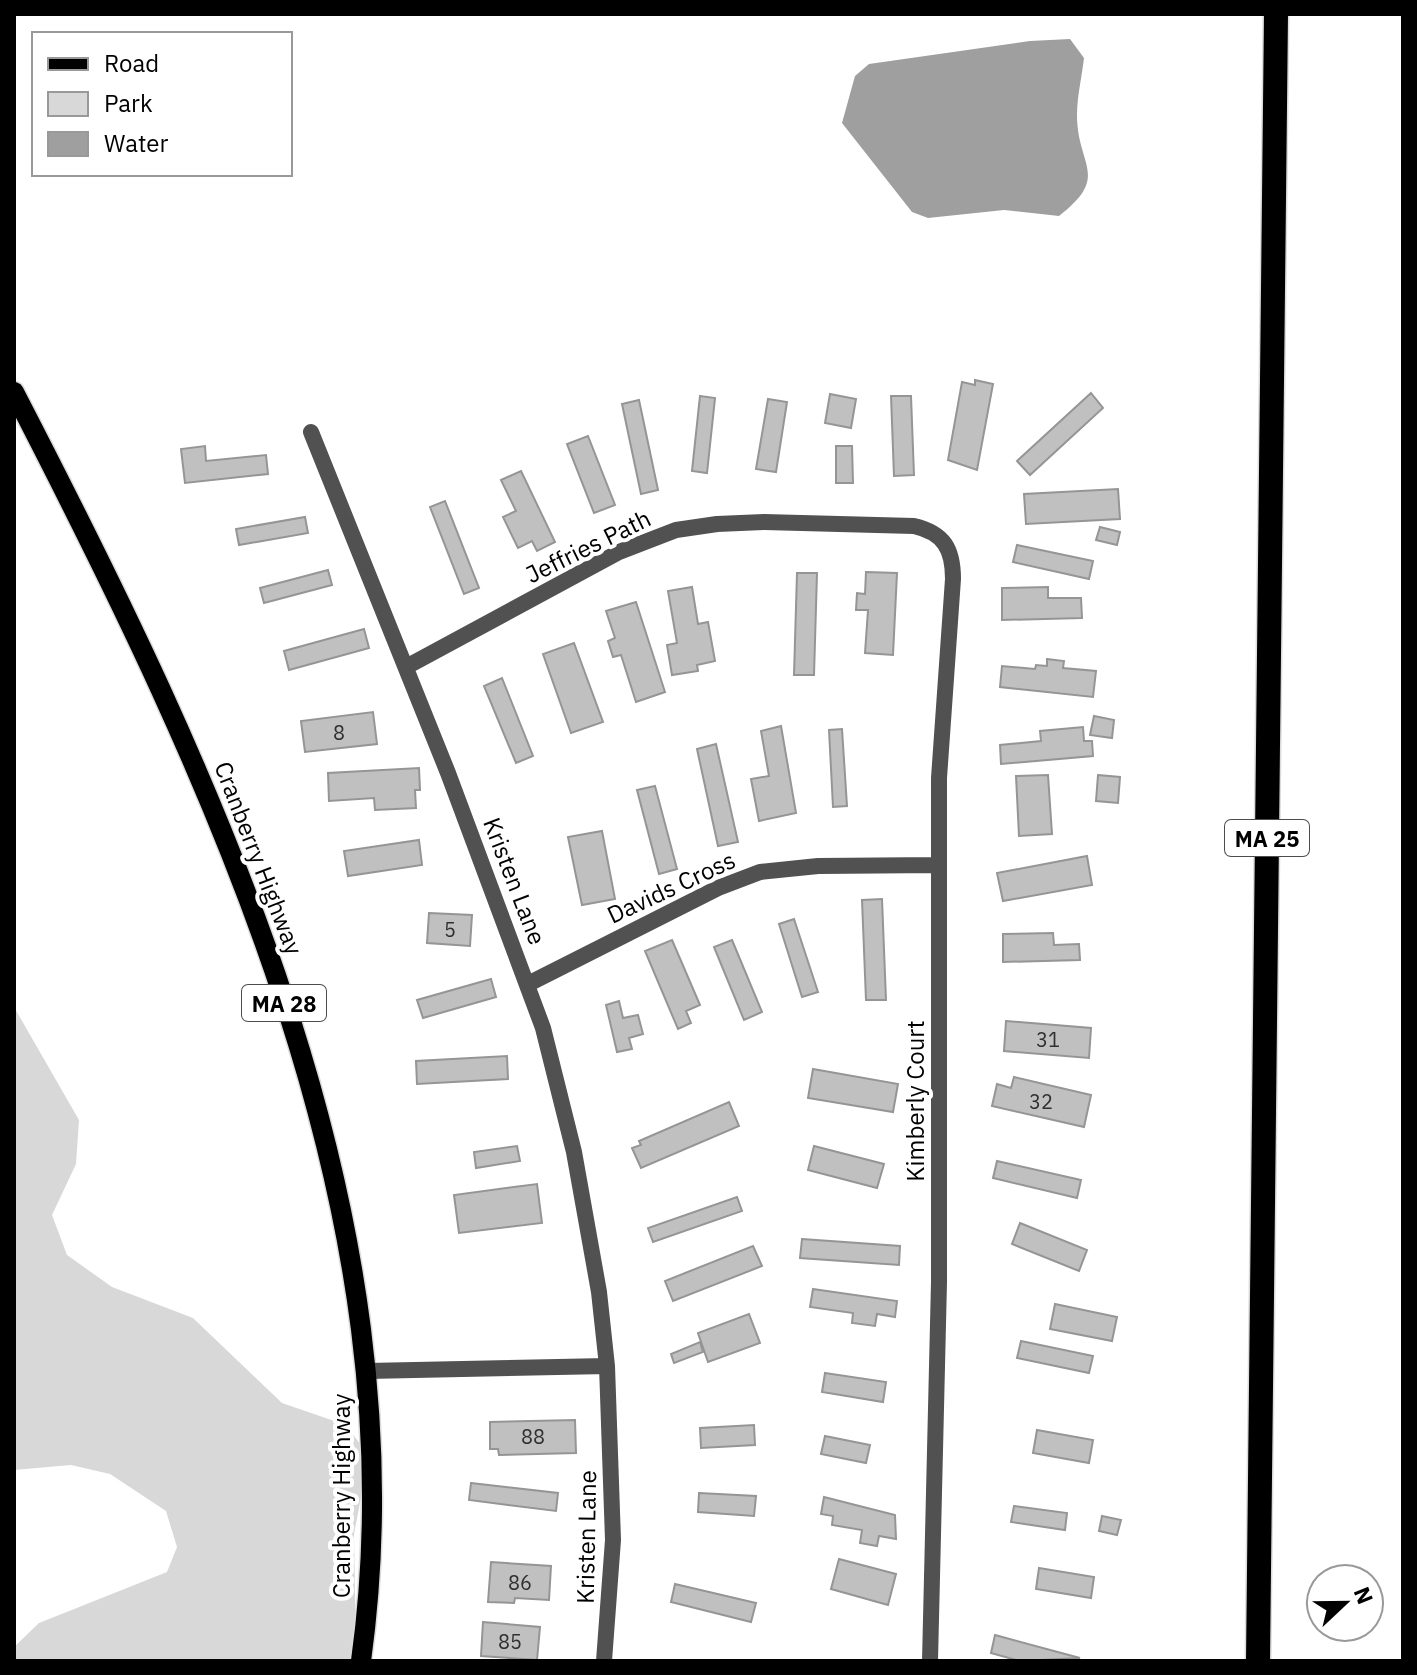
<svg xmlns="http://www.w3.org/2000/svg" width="1417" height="1675" viewBox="0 0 1417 1675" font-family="'IBM Plex Sans',sans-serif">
	<rect width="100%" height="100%" fill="#fff"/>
	<path fill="#d8d8d8" d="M14,1007L79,1120L76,1164L52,1215L67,1255L112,1287L193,1318L282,1403L346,1425L369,1456L354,1534L356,1649L353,1661H14V1647L39,1623L167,1572L177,1547L166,1511L110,1474L71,1465L14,1470Z"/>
	<path fill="#9f9f9f" d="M1070,39L1084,58C1082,76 1077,96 1077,115C1077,166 1111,176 1059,216L1004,210L928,218L912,212L842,123L855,76L869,64L1030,41Z"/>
	<path fill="#c0c0c0" stroke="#959595" stroke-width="2" d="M975,380L993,384L977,470L948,460L962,382L975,385Z
		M1091,393L1103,408L1030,475L1017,461Z
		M830,394L856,399L851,428L825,423Z
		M700,396L715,398L707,473L692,471Z
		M891,396H911L914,475L894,476Z
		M768,399L787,402L776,472L756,469Z
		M639,400L658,490L641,494L622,404Z
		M588,436L615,505L594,513L567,444Z
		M205,446L206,461L266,455L268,474L185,483L181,449Z
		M836,446H852L853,483H836Z
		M521,471L555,542L537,551L532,541L518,548L503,517L516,511L501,480Z
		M1118,489L1120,519L1026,524L1024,494Z
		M445,501L479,588L464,594L430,507Z
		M305,517L308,533L239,545L236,529Z
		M1100,527L1120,532L1117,545L1096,540Z
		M1017,545L1093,561L1089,579L1013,562Z
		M328,570L332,585L264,603L260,588Z
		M866,572L897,573L893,655L865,653L868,610H856L857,593L865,594Z
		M797,573H817L814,675H794Z
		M692,587L698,624L708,622L715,661L697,665L698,671L672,675L667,645L677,643L668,591Z
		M1048,587V598H1081L1082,618L1002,620V588Z
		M636,602L665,692L636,702L621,655L613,657L608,641L615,638L606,611Z
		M364,629L369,648L289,670L284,651Z
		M574,643L603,722L571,733L543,654Z
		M1047,659L1064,661L1063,668L1096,671L1093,697L1000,687L1002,666L1035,669L1036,665L1047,666Z
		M502,678L533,756L516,763L484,686Z
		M373,712L377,744L305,752L301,721Z
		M1094,716L1114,720L1112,738L1090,735Z
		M781,726L796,813L759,821L751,779L769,776L761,731Z
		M1083,727L1084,741H1092L1093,756L1001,764L1000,745L1041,741L1040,731Z
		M842,729L847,806L833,807L829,730Z
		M716,744L738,842L718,846L697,749Z
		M419,768L420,790H415L416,808L375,810L374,798L329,801L328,773Z
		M1048,775L1052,834L1019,836L1016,776Z
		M1098,775L1120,777L1118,803L1096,801Z
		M655,786L677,869L659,874L637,790Z
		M602,831L615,899L582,905L568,837Z
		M419,840L422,865L348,876L344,851Z
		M1087,856L1092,885L1003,901L997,873Z
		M882,899L886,1000H866L862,900Z
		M429,913L472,915L470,946L427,943Z
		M794,919L818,992L802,997L779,924Z
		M1053,933L1054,945L1079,944L1080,960L1003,962V934Z
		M672,940L700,1005L686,1011L691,1023L678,1029L645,951Z
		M732,940L762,1012L744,1020L714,947Z
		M491,979L496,997L423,1018L417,1000Z
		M619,1001L623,1018L638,1015L643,1034L629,1038L632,1049L617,1052L606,1005Z
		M1006,1021L1091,1028L1089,1058L1004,1051Z
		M507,1056L508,1079L417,1084L416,1061Z
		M813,1069L898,1084L893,1112L808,1098Z
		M1014,1077L1091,1095L1084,1127L992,1106L997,1084L1011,1088Z
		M729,1102L739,1126L641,1168L632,1148L641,1145L639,1141Z
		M517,1146L520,1161L476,1168L474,1152Z
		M814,1146L884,1164L877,1188L808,1170Z
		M997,1161L1081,1180L1077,1198L993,1178Z
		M537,1184L542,1223L459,1233L454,1195Z
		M737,1197L742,1211L653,1242L648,1228Z
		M1020,1223L1087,1250L1079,1271L1012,1244Z
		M802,1239L900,1246L899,1265L800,1258Z
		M753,1246L762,1266L673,1301L665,1281Z
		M813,1289L897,1301L895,1317L877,1314L875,1326L852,1323L853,1313L810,1307Z
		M1055,1304L1117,1317L1112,1341L1050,1329Z
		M749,1314L760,1343L708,1362L698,1333Z
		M1021,1341L1093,1356L1089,1373L1017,1358Z
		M700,1342L703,1352L674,1363L671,1354Z
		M825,1373L886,1382L883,1402L822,1392Z
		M575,1420L576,1453L499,1455L498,1449H490V1422Z
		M754,1425L755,1445L701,1448L700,1428Z
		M1037,1430L1093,1440L1089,1463L1033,1453Z
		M825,1436L870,1445L866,1463L821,1454Z
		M471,1483L558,1493L556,1511L469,1500Z
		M699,1493L756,1496L754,1516L698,1512Z
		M824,1497L895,1515L896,1539L879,1536L877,1546L860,1543L862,1530L832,1525L833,1516L821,1514Z
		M1014,1506L1067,1513L1065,1530L1011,1522Z
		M1102,1516L1121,1520L1117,1535L1099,1531Z
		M839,1559L896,1574L888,1605L831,1589Z
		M491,1562L551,1566L549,1600L515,1598L514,1603L488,1602Z
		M1039,1568L1094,1577L1091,1598L1036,1589Z
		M675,1584L756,1603L751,1622L671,1602Z
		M483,1622L540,1627L537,1660L481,1656Z
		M995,1635L1080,1658L1020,1661L991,1653Z"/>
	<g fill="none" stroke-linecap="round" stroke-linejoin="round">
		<defs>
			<path id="primary" d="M14,392C213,777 423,1215 361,1661"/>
			<path id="highway" d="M1258,1661L1276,14"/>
		</defs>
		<use href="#primary" stroke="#dbdbdb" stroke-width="23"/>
		<use href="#highway" stroke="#dbdbdb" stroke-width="27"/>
		<path stroke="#515151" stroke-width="16" d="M311,432L448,773L543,1028L574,1152L599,1292L607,1366
			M406,667L619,552L676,530L717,524L764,522L914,526C944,533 953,549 953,579L939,778V1282L930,1661
			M528,984L718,888L760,872L818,866L938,865
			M367,1371L607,1366L613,1540L604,1661"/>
		<use href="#primary" stroke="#000" stroke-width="20"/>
		<use href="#highway" stroke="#000" stroke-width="24"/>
	</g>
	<g text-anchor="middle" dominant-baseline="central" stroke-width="8" stroke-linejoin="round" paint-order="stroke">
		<g font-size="20" fill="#303030">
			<text x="339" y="732">8</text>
			<text x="450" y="929">5</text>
			<text x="1048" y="1039">31</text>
			<text x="1041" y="1101">32</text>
			<text x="533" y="1436">88</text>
			<text x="520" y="1582">86</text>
			<text x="510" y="1641">85</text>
		</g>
		<g fill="#fff" stroke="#4c4c4c" stroke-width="2">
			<rect x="1225" y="820" width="84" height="36" rx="6"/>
			<rect x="242" y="985" width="84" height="36" rx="6"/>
		</g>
		<g font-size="22" font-weight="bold" fill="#000">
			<text x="1267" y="838">MA 25</text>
			<text x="284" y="1003">MA 28</text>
		</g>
		<g font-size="24" fill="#000" stroke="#fff">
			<text transform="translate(588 546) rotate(-26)">Jeffries Path</text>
			<text transform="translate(259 858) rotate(69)">Cranberry Highway</text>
			<text transform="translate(515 881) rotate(69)">Kristen Lane</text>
			<text transform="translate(671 887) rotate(-25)">Davids Cross</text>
			<text transform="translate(915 1101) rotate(-90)">Kimberly Court</text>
			<text transform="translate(341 1496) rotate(-90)">Cranberry Highway</text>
			<text transform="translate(586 1537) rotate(-89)">Kristen Lane</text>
		</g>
	</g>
	<rect width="1417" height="1675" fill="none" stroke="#000000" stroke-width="32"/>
	<rect x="32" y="32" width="260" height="144" fill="#ffffff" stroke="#999999" stroke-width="2"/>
	<rect x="48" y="58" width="40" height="12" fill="#000000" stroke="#999999" stroke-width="2"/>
	<text x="104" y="72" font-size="24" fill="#000000">Road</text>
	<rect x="48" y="92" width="40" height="24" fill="#d8d8d8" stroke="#999999" stroke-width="2"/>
	<text x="104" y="112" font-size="24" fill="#000000">Park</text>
	<rect x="48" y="132" width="40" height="24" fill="#9f9f9f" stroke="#999999" stroke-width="2"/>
	<text x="104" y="152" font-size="24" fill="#000000">Water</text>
	<g transform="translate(1345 1603) rotate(68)"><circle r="38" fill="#ffffff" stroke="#999999" stroke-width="2"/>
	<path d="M0-6L14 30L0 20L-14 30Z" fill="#000000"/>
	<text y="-12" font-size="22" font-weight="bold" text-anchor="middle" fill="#000000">N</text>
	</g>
</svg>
